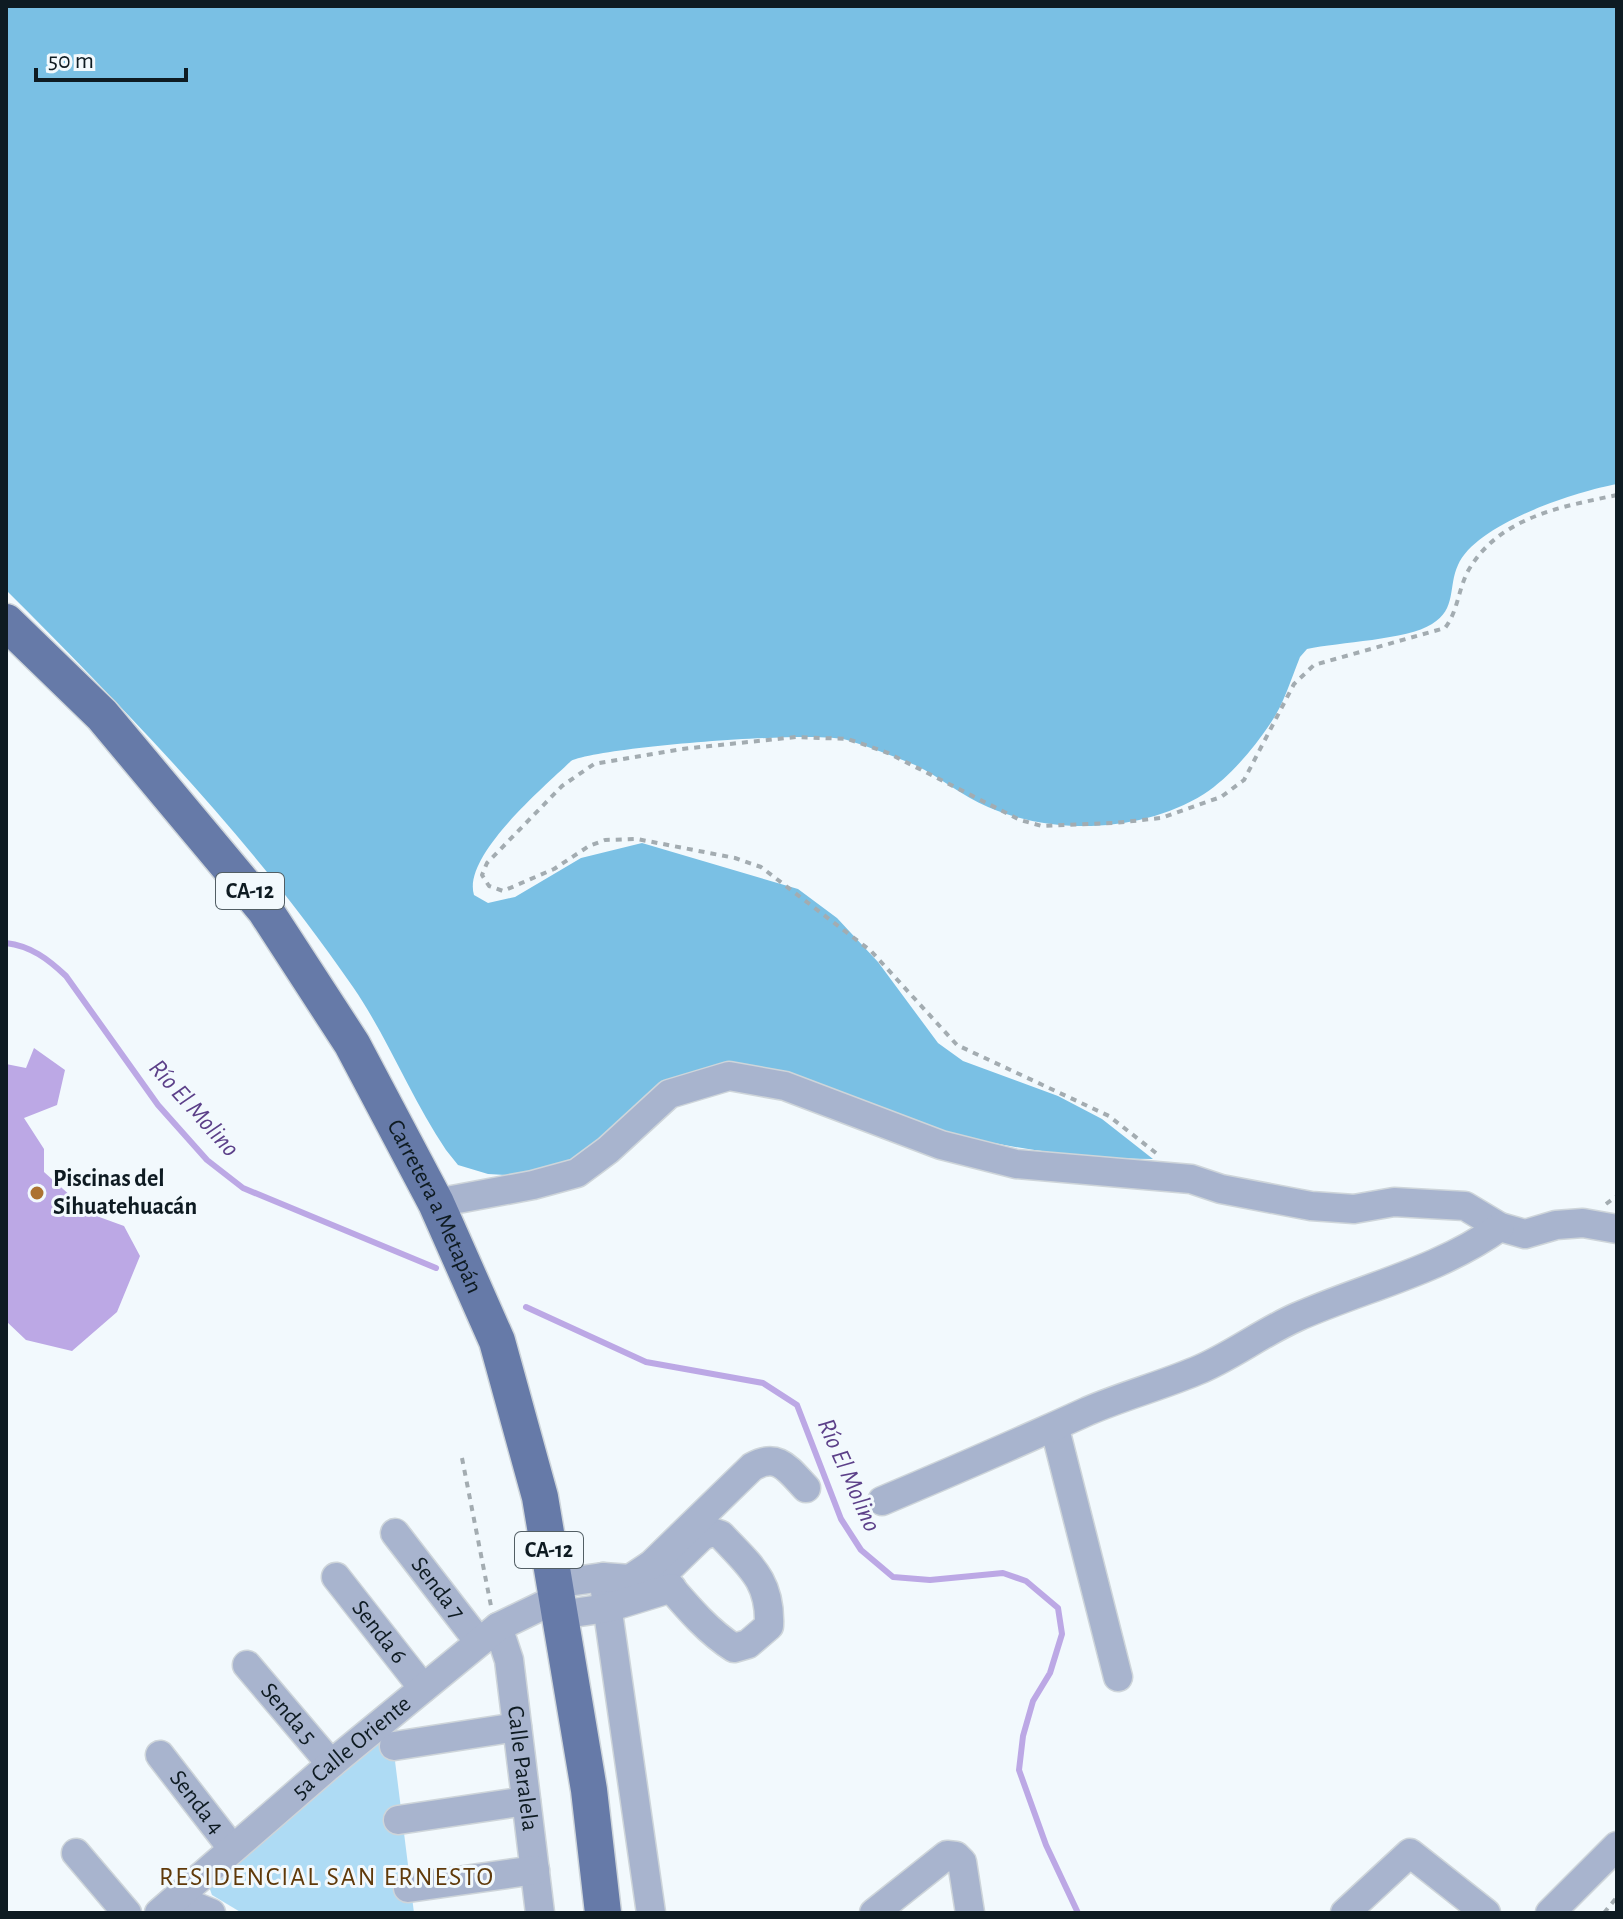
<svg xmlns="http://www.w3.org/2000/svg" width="1623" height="1919" viewBox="0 0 1623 1919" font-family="'Alegreya Sans',sans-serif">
	<rect width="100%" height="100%" fill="#f2f9fd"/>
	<path fill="#aedbf4" d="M391,1729L414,1913H242L212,1895L208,1884Z"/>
	<path fill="#7ac0e4" d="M6,6H1617V484C1574,492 1476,524 1458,565C1448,586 1457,609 1432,624C1407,640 1339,642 1307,649L1300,657C1291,679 1284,704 1270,724C1253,749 1230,777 1204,794C1143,832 1054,836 988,807C962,796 940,777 915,765C893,756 869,747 847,740C816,730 599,747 571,761C544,787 462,856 474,895L488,903L515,897L581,858L642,843L798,889L837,918L878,962L938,1043L963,1061L1058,1096L1102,1119L1153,1159C999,1159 863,1111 716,1070L594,1151L539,1177L488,1174L458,1165L446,1150C411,1098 388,1038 353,987C253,841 130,714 6,590Z"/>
	<path fill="#bca8e5" d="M34,1048L65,1070L57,1105L24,1118L44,1149V1172L91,1214L124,1226L140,1256L117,1312L72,1351L26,1340L6,1321V1064L26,1068Z"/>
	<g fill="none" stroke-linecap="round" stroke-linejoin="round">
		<path stroke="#bca8e5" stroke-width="6" d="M6,943C31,946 48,959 66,976L158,1105L207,1160L243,1188L436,1268
			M526,1307L646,1362L763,1383L797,1405L841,1519L861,1550L893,1577L930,1580L1003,1573L1026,1581L1058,1608L1062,1634L1050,1673L1033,1701L1023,1736L1019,1770L1046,1845L1078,1913"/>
		<defs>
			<g id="minor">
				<path d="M436,1203L533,1185L577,1173L608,1150L669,1094L729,1076L785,1086L941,1145L1016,1164L1191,1179L1221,1189L1311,1206L1354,1209L1394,1202L1465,1206L1500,1227L1525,1234L1556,1225L1583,1223L1617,1229"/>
				<path d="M1055,1429L1118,1677"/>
				<path d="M882,1501C951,1472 1020,1442 1088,1411C1123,1396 1160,1386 1196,1371C1229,1358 1261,1333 1297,1317C1365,1287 1439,1271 1500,1227"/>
				<path id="s1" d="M395,1533L479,1642"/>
				<path d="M651,1565C677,1594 702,1628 734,1648L748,1644L769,1626C771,1581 750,1566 721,1535L712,1532L702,1536L661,1576"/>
				<path id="s2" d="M336,1577L423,1688"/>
				<path d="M603,1577L651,1913"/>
				<path d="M554,1584L603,1577L630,1579L651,1565L752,1467C778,1452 788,1469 806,1488"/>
				<path d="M559,1615L607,1608L672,1588"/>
				<path id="s3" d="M498,1627L509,1660L540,1913"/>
				<path id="s4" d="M247,1665L331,1764"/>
				<path d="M394,1746L517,1727"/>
				<path id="s5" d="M160,1755L232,1848"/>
				<path d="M398,1820L526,1801"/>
				<path d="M76,1853L127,1913"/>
				<path d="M408,1888L535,1870"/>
				<path d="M177,1899L211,1913"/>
				<path id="s6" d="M159,1913L331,1764L498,1627L556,1599"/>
				<path d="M874,1913L947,1855L956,1856L962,1862L970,1913"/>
				<path d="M1345,1913L1410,1853L1486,1913"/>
				<path d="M1550,1913L1617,1846"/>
			</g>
			<g id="major">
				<path id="s7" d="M6,622L102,715L265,910L352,1044L436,1203L497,1341L540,1497L589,1790L603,1913"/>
			</g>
		</defs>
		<use href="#minor" stroke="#ced5da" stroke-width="31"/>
		<use href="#major" stroke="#ced5da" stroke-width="39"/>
		<path stroke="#a3acb1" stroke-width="4" stroke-dasharray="6 6" stroke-linecap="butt" d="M1156,1153L1109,1116L957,1045L871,951L761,867L735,858L637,839L605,840L589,846L554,869L503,891L489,886L482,875L487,863L562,786L594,764L682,749L796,737L848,739L888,753L1020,820L1042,826L1114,823L1161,818L1221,797L1244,780L1294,684L1314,665L1445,628C1458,611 1458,590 1468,571C1499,517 1560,507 1617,495
			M1606,1204L1617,1196
			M462,1458L491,1606
			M1604,1913L1617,1897"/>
		<use href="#minor" stroke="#a8b4ce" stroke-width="28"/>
		<use href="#major" stroke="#667aa8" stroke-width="36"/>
	</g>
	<circle fill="#ac7231" stroke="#f2f9fd" stroke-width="3" cx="37" cy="1193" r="8"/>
	<g text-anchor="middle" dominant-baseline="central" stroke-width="6" stroke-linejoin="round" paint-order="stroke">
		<g fill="#f2f9fd" stroke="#525e64" stroke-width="2">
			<rect x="216" y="873" width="68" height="36" rx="6"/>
			<rect x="515" y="1532" width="68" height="36" rx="6"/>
		</g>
		<g font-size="22" font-weight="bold" fill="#0e1b22">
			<text x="250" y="891">CA-12</text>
			<text x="549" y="1550">CA-12</text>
		</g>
		<g font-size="24" font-weight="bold" fill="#0e1b22" stroke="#f2f9fd" text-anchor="start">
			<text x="53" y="1179">Piscinas del<tspan x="53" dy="28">Sihuatehuacán</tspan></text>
		</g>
		<g font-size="24" fill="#0e1b22" stroke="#f2f9fd">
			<text stroke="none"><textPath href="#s7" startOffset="730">Carretera a Metapán</textPath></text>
			<text stroke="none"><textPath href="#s1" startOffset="70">Senda 7</textPath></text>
			<text stroke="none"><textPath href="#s2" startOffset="70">Senda 6</textPath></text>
			<text stroke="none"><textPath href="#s4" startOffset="64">Senda 5</textPath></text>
			<text stroke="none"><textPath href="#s6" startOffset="254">5a Calle Oriente</textPath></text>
			<text stroke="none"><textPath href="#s3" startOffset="144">Calle Paralela</textPath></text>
			<text stroke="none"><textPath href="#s5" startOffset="60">Senda 4</textPath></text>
		</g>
		<g font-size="26" font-style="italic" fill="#5c4089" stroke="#f2f9fd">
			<text transform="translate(194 1108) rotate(48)">Río El Molino</text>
			<text transform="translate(849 1475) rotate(66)">Río El Molino</text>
		</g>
		<g font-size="26" letter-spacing="2" fill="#603a0a" stroke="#f2f9fd">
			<text x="327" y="1877">RESIDENCIAL SAN ERNESTO</text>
		</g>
	</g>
	<rect width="1623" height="1919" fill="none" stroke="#0e1b22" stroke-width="16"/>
	<path d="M36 68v12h150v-12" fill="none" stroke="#0e1b22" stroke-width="4"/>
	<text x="48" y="68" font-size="24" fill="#0e1b22" stroke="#f2f9fd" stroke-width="6" paint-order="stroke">50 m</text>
</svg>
